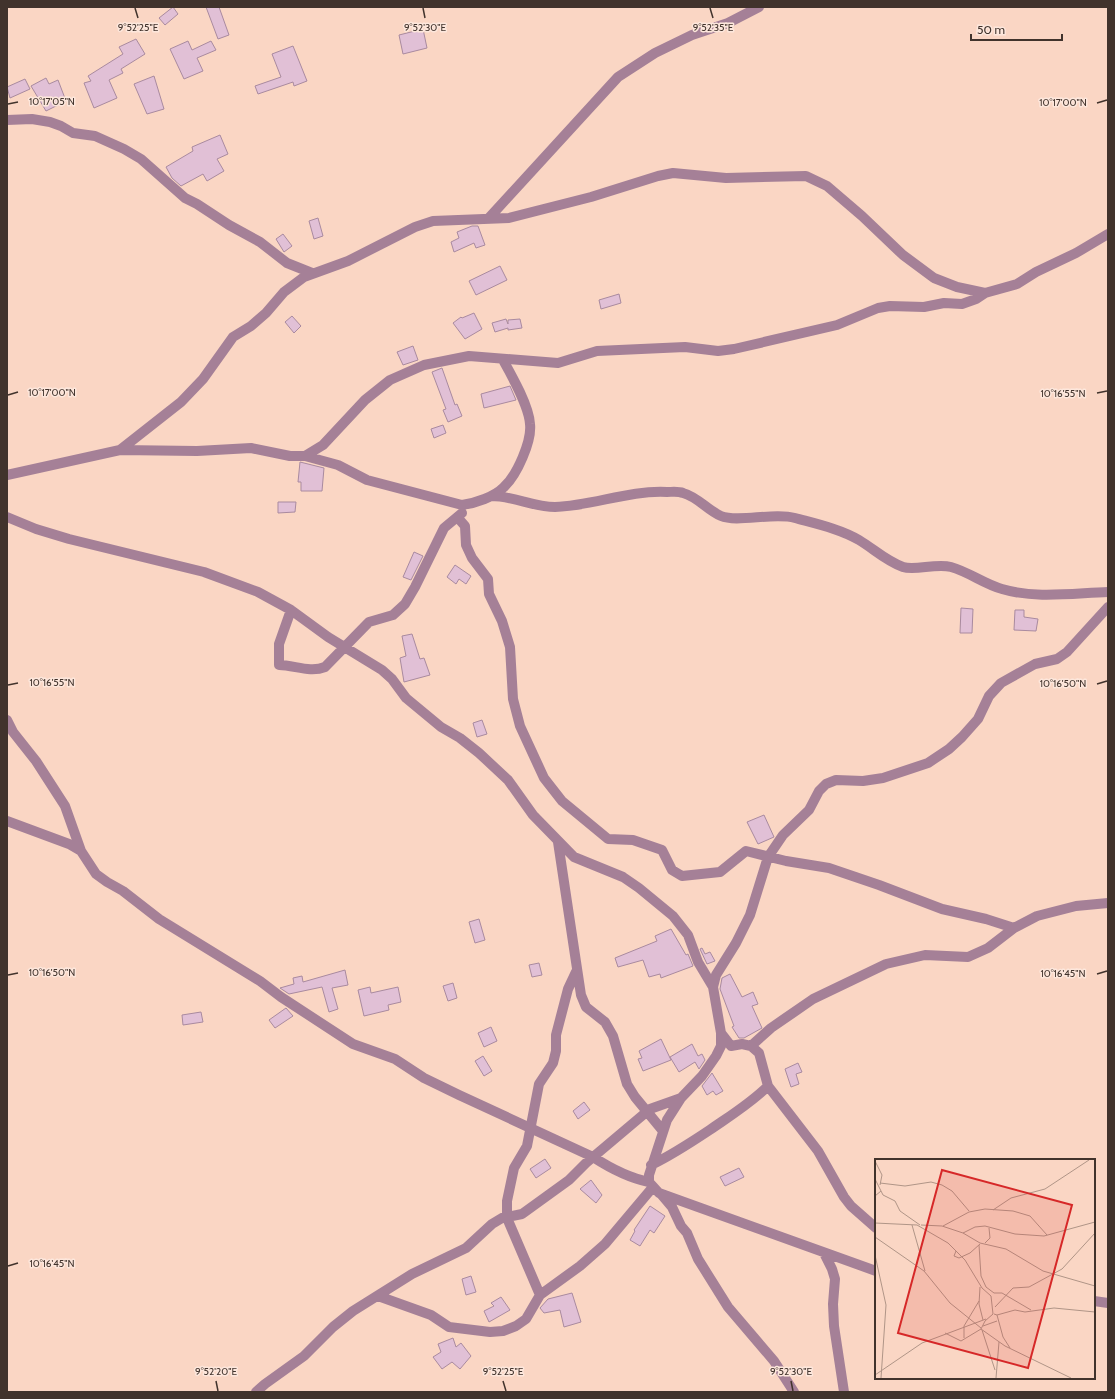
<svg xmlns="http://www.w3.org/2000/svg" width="1115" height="1399" viewBox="0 0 1115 1399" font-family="Cabin,sans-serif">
	<rect width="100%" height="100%" fill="#fad6c4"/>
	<path fill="#e1c0d6" stroke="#a98a9f" d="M173,7L178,14L165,25L159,18Z
		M206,7H219L229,35L218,39Z
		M423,29L427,48L403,54L399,35Z
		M136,39L145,54L121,69L123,73L109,80L117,98L94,108L84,83L91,81L88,76L123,54L119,47Z
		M188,41L192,50L211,41L216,50L197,58L203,71L184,79L170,49Z
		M293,46L307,81L294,86L293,82L258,94L255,86L281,77L272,54Z
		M154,76L164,109L147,114L134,84Z
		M46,78L49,84L58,80L66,101L46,111L31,86Z
		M25,79L30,89L10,98L7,87Z
		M220,135L228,154L217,159L224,171L207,181L203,174L181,186L172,178L166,167L193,151L192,147Z
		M318,218L323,236L314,239L309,221Z
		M472,226H478L485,245L476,248L474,243L454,252L451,242L459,238L457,232Z
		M283,234L292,246L284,252L276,239Z
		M500,266L507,280L476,295L469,281Z
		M619,294L621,303L601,309L599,300Z
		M474,313L482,329L465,339L453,323L461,317L462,318Z
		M292,316L301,326L294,333L285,322Z
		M506,319L508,324V320L520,319L522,328L508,330V328L495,332L492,323Z
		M413,346L418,360L403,365L397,352Z
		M442,368L455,405L457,404L462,416L448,422L443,410L446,409L432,372Z
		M510,386L516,400L484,408L481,394Z
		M443,425L446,433L434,438L431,429Z
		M300,462L324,468L322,491H301V482H298Z
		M278,502H296L295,512L278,513Z
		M414,552L423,556L411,580L403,577Z
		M455,565L471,576L466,584L459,579L456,584L447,577Z
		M961,608L973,609L972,633H960Z
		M1015,610H1024V617L1038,619L1036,631L1014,630Z
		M412,634L420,659L424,658L430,675L404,682L400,658L406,656L402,636Z
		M482,720L487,734L477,737L473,723Z
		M764,815L774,837L758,844L747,822Z
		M479,919L485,940L475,943L469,922Z
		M671,929L686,955L688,954L693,966L661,978L660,974L649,977L643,960L618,967L615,958L657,941L655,936Z
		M702,948L705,954L710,952L715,961L707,964L700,949Z
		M539,963L542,975L532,977L529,965Z
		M345,970L348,985L332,988L338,1009L329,1012L322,987L289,994L280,988L294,984L293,978L302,976L303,982Z
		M730,974L742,997L753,992L758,1004L752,1006L762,1028L744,1038H739L732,1027L734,1026L720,989L722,978Z
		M453,983L457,998L448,1001L443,986Z
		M370,987L371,993L398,987L401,1002L388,1005L389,1010L364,1016L358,990Z
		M286,1008L293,1016L275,1028L269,1020Z
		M201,1012L203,1022L183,1025L182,1015Z
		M491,1027L497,1041L484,1047L478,1033Z
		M661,1039L671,1060L643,1071L638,1059L642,1058L639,1051Z
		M692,1044L698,1056L702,1054L705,1060L699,1069L695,1062L679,1072L670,1057Z
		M483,1056L492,1071L484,1076L475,1061Z
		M798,1063L802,1072L796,1074L799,1084L791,1087L785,1069Z
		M712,1073L723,1091L716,1095L713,1091L707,1095L702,1086Z
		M584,1102L590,1110L578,1119L573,1111Z
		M545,1159L551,1168L536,1178L530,1169Z
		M739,1168L744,1177L725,1186L720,1177Z
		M591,1180L602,1195L596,1203L580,1189Z
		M650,1206L665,1216L654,1233L650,1230L640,1246L630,1240L635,1231L634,1230Z
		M471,1276L476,1292L466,1295L462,1279Z
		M572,1293L581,1322L564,1327L560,1310L544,1313L540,1308L548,1299Z
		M501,1297L510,1310L489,1322L484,1311L494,1306L491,1303Z
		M453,1338L456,1347L461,1343L471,1356L460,1369L452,1362L442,1369L433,1357L441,1352L438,1344Z"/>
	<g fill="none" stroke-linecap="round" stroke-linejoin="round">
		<path stroke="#a58097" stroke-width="10" d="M7,120L32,119L50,122L61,126L73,133L95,136L124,149L141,159L185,198L197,204L229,225L260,242L287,263L312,273
			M488,219L618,77L655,53L692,35L728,23L759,7
			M120,450L181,402L203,379L233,337L251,326L266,313L284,292L304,277L348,261L415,227L433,221L509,218L591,197L658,176L673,173L726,178L806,176L827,186L862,216L903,255L934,278L957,287L985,293
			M305,456L338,465L367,480L462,505C476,503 494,497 504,487C517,475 532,441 530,424C529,406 512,376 503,360
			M7,475L120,450L197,451L251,448L290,456H305L323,445L365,400L390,380L424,365L469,356L558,363L597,351L685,347L718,351L734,349L837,325L878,308L890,306L924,307L944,303L962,304L976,299L985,293L1017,284L1036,272L1076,253L1108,234
			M491,496C514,496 533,507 555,507C593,506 628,490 667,492C672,492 678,491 683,493C698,497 707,510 721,516C737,523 774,512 795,518C817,524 840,529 859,540C874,549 886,561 903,567C915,571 936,563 951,567C969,572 984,584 1002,589C1035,599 1074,593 1108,592
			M7,517L36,529L69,539L204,572L258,592L291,610L328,637L382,670L392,679L406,698L441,727L460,738L479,753L508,780L533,815L574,857L623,877L639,888L673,916L688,935L698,962L713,987L721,1033V1046L716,1056L702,1076L681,1098L667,1120L649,1175V1182L659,1193L876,1271
			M458,518L465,526L466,545L472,558L488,579L489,594L502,621L510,647L513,699L520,726L544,778L562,801L608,839L633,840L662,850L672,870L682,876L720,872L746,851L786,861L829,868L879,885L942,909L986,919L1014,928
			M291,610L279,644V665C294,665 310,673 325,667L369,622L393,615L405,604L415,587L444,528L462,513
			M7,720L13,732L36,761L65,806L81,851
			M7,821L69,844L81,851L96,874L107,882L123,891L159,919L260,981L281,997L353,1044L395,1059L424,1078L459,1095L593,1157C610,1168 629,1178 649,1182
			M558,842L581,995L586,1007L605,1022L613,1036L627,1084L635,1097L663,1131
			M713,987L716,975L736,943L750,915L768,857L783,835L809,810L819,791L826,784L836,780L863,781L883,778L928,763L949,749L962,737L978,719L989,696L1001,683L1035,664L1057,659L1067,652L1108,607
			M721,1033L731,1046L742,1044L751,1046L771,1028L813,999L886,964L925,955L968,957L988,948L1014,928L1037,916L1076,906L1108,903
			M751,1046L759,1053L768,1086L818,1151L844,1197L851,1206L876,1228
			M651,1165C674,1154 693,1141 714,1127C733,1114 752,1102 768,1086
			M661,1194L672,1207L681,1226L687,1233L698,1259L728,1307L774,1361L794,1392
			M824,1253L832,1269L835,1279L833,1304L834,1326L844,1392
			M540,1295L507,1218V1201L514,1168L527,1146L539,1084L553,1063L556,1051V1035L568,989L576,972
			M378,1296L431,1315L449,1327L490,1332L503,1331L516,1326L526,1319L540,1295L580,1266L605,1244L653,1187
			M1094,1301L1108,1303
			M256,1392L265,1384L304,1356L333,1327L353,1311L412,1274L466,1248L492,1224L502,1218L522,1214L569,1180L586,1163L650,1109L681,1098"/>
	</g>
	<path fill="none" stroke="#41332c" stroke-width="1.5" d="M135,8L138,18M423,8L425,18M710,8L713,18M1097,103L1107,100M8,104L18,102M1097,393L1107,391M8,395L18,392M1097,684L1107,681M8,685L18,683M1097,974L1107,971M8,975L18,973M8,1266L18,1263M216,1381L218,1391M503,1381L506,1391M791,1381L793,1391"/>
	<g transform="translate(875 1159)">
		<rect width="220" height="220" fill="#fad6c4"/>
		<path fill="none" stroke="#b09587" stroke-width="1" d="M0,2L7,16L5,26M0,20L6,32L0,37M5,24L30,27L56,23L67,26L77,32L94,52M6,32L8,36L20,42L25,52L45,66M118,51L136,39L170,30L214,1M0,64L42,66L73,84L90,101L107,129L116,137L118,155L110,162L106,170L86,182L70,174M37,66L50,112M46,66L67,67L88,74L100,68L110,67L140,75L169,77L220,63M68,67L94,53L110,50L138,52L155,57L172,76M88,74L105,84L131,90L168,112L220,127M0,78L49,112L75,144L106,169M110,84L115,79L114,69M104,86L106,117L111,128L119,134H127L156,151M81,92L79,97L84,99L95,94L105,85M0,96L11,146L6,219M105,128L104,145L108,161M120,148L138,129L154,128L187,110L220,74M119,155L122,156L140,151L150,153L179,149L220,153M122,156L128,178L135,189M108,167L122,162M106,170L130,187L196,219M107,171L120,211M89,179V167L104,142M0,216L47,184L111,160M121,219L124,183"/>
		<path fill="#d62828" fill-opacity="0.15" stroke="#d62828" stroke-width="2" d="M67,11L197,46L153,209L23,174Z"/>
		<rect width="220" height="220" fill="none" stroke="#41332c" stroke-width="2"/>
	</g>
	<g font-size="10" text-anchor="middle" fill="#41332c" stroke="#fde7dc" stroke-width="3" stroke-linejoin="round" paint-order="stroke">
		<text x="713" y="31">9°52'35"E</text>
		<text x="138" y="31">9°52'25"E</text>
		<text x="425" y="31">9°52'30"E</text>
		<text x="52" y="105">10°17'05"N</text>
		<text x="1063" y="106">10°17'00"N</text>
		<text x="52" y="396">10°17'00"N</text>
		<text x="1063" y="397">10°16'55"N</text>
		<text x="52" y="686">10°16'55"N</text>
		<text x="1063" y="687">10°16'50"N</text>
		<text x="52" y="976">10°16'50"N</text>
		<text x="1063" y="977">10°16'45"N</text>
		<text x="52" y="1267">10°16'45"N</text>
		<text x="216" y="1375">9°52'20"E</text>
		<text x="503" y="1375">9°52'25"E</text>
		<text x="791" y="1375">9°52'30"E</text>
	</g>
	<rect width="1115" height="1399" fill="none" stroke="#41332c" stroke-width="16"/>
	<path d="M971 34v6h91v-6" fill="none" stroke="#41332c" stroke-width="2"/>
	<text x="977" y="34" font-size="12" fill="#41332c" stroke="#fde7dc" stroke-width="3" paint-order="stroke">50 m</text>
</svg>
